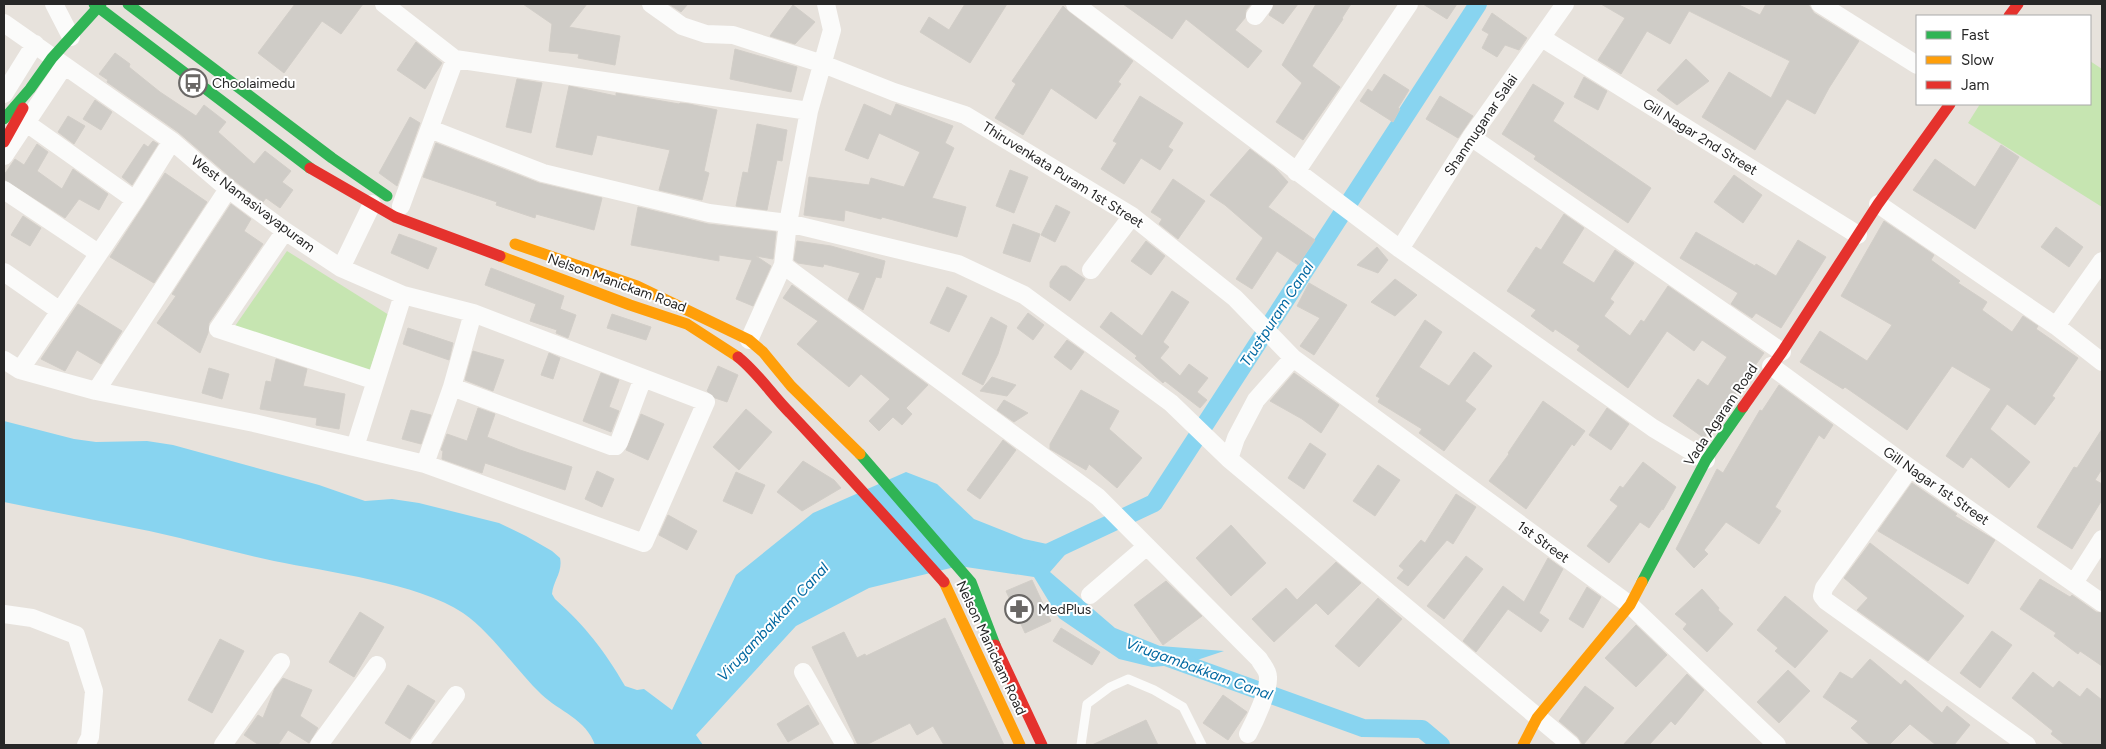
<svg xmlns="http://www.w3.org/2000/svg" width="2106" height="749" viewBox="0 0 2106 749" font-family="Figtree,sans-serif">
	<rect width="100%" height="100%" fill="#e7e2dc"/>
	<path fill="#c6e5b1" d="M2090,61L2102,69V207L1968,123L1980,104H2090Z
		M287,251L389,315L367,377L233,329Z"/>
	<path fill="#88d4f0" d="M4,421L74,439L96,442L147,441L173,445L319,485L365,501L392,499L419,503L499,523L526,536L552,551L560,558C563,572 553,581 552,594L555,599C586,627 604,650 625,686L637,690L644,689L672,710L736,575L813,513L906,472L937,484L974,519L1024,539L1070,549L1050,572L1115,628L1160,646L1224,651L1185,664L1152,667L1119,659L1059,618L1034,577L959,566L869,588L796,626L696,735L703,745H595C586,719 560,712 541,694C516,670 491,632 463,613C418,583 328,572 274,561C227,551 181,537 134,528C91,519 47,511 4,502Z"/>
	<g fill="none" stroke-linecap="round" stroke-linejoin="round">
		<path stroke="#88d4f0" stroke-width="18" d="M1039,557L1154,503L1478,4
			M1163,656L1363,728L1422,729L1441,745"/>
	</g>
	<path fill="#cfccc7" stroke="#d2cec8" d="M295,4H363L341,34L322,21L284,73L258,53Z
		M523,4H587L569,27L620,36L615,65L578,58L579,54L549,51L552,24Z
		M669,4H688L681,12Z
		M965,4H1007L970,63L920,32L929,17L949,30Z
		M1123,4H1251L1246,10L1245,18L1235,30L1262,51L1248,68L1186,19L1172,39Z
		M1274,4H1298L1283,24L1269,15Z
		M1316,4H1351L1342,18L1343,19L1312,66L1340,87L1303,140L1276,122L1302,83L1282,65Z
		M1423,4H1457L1447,19Z
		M1601,4H1737L1760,15L1766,4H1808L1814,13L1859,41L1829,88L1815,114L1787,99L1755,150L1702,117L1729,72L1771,98L1790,61L1689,11L1670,44L1647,31L1621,74L1598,60L1625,18Z
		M793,5L815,22L795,44L770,36Z
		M1063,6L1069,12L1133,61L1118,82L1121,84L1096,119L1051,88L1023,135L995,118L1016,84L1012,81Z
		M1492,13L1527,38L1519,50L1505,45L1497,57L1482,48L1489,34L1482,30Z
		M416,42L442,63L425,89L397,70Z
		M735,49L797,67L791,92L730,79Z
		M115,53L130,64L129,67L160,92L196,116L204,105L226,122L218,132L254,164L265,151L291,171L282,182L293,190L280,208L266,198L263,202L235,181L178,132L107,82L108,80L99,74Z
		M1686,59L1709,81L1677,105L1657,90Z
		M1384,74L1409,90L1398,108L1400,109L1393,122L1360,101L1368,89L1372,92Z
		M1584,77L1607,91L1598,110L1574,97Z
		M517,79L542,83L531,133L506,127Z
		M1533,84L1564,103L1553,121L1651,188L1628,223L1534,159L1536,156L1502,134Z
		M569,86L616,96V93L679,104L680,103L689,104L717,110L704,171L709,173L702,200L659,190L670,150L597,135L592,155L556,147Z
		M1140,96L1183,123L1168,147L1173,150L1160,170L1141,158L1124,184L1101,169L1117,143L1113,141Z
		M1440,96L1473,116L1458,138L1426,119Z
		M95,100L112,112L101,130L83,119Z
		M864,104L891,116L896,104L953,126L945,143L954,148L932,198L966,207L957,237L882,217L881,219L845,210L844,221L804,215L809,177L869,185L871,178L904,187L920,152L879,133L868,159L845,150Z
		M68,116L85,126L74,144L58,132Z
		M410,117L420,123L397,186L379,173Z
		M757,124L787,130L782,161L777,160L767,210L736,206L743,172L748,173Z
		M153,141L158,144L132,185L122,177L144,144L148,147Z
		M436,143L539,183L602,198L594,230L536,214L535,218L496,205L497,202L423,177Z
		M37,144L48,152L37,171L62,189L73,169L108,194L99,210L79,199L65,218L4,179V175L15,159L24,165Z
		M2001,145L2019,157L1975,229L1913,190L1935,159L1975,187Z
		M1250,149L1275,168L1288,182L1268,207L1315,240L1298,265L1277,251L1252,289L1236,279L1263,238L1225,205L1210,195Z
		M1010,170L1028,177L1014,213L996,206Z
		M165,173L207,202L154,283L110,257Z
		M1734,175L1762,195L1743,223L1714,202Z
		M1173,179L1205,201L1178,239L1159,224L1162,219L1151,212Z
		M231,204L251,219L244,231L263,244L209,323L208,333L200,353L157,323L176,296L172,294Z
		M1056,205L1070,212L1055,242L1041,235Z
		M638,207L708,224L776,232L773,259L756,256L771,266L753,306L736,299L752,260L719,255V261L631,245Z
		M1564,214L1584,228L1562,263L1594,283L1615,250L1634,263L1610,299L1614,302L1604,316L1630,336L1641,320L1644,322L1668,286L1764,353L1704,438L1673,416L1698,379L1708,386L1727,357L1702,340L1694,351L1667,331L1628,388L1577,350L1580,346L1555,329L1553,332L1531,316L1536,310L1507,291L1536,247L1541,250Z
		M23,216L41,228L30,246L11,235Z
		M1884,221L1934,255L1931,260L1960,281L1958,283L1987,302L1982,310L2012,332L2023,316L2038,326L2036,329L2078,358L2052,396L2055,398L2035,425L2007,404L1990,429L2030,462L2009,488L1971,457L1963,468L1946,456L1991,389L1952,366L1907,430L1845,387L1843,389L1800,362L1820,331L1867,361L1892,325L1841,296Z
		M1013,224L1040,234L1030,262L1003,253Z
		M2056,227L2083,247L2069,267L2041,247Z
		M1696,232L1755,266L1756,264L1776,276L1798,240L1826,257L1781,328L1756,313L1752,318L1731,304L1738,293L1680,258Z
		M399,234L437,248L428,269L391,253Z
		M797,241L831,246L885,261L881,278L876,277L863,310L848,300L860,273L824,264L823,267L798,263L794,260Z
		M1146,241L1165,256L1151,275L1131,261Z
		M1377,247L1388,260L1378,273L1357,265Z
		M1061,266H1066L1085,279L1070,301L1050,287V282Z
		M491,268L564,296L560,309L576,315L568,338L556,333L557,330L530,321L536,304L485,285Z
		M1395,279L1417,295L1395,316L1371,302Z
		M1309,283L1347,305L1314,355L1300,346L1320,318L1297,306Z
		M792,285L928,385L906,408L912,414L902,425L893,417L879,431L869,421L890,399L861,374L849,387L797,344L818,321L783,298Z
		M947,287L967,296L949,332L930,323Z
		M1172,291L1189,302L1163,342L1169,347L1160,358L1180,376L1189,364L1208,378L1197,392L1207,400L1200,408L1165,381L1163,383L1135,358L1137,356L1100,327L1111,312L1142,336Z
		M78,304L122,331L101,364L77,350L65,371L41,359Z
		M1028,313L1044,325L1033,340L1017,328Z
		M612,314L651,327L646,340L607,328Z
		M991,317L1007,326L998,354L983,385L962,374Z
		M1425,320L1442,332L1419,367L1449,386L1474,352L1492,366L1465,401L1476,409L1444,451L1419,433L1422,429L1378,402L1380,398L1376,396Z
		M408,328L453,343L449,360L403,344Z
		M1067,340L1084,352L1071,370L1054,357Z
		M473,351L504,360L493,391L465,380Z
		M549,353L560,358L553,379L541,375Z
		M276,359L307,369L303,386L345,394L339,429L316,425L317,418L260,409L266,381L271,382Z
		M718,366L738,375L727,402L715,398L707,391Z
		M209,368L229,374L222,399L202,393Z
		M601,373L619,380L609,407L619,411L611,432L583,421Z
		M1294,373L1339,405L1321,433L1302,419L1270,401Z
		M992,377L1016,385L1007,396L980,391Z
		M1779,385L1833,425L1824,439L1819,435L1775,507L1781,511L1759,544L1726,522L1704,550L1708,554L1694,568L1676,549L1717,469L1723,473L1760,410L1762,411Z
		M1081,390L1119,411L1109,429L1142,458L1117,488L1089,464L1086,470L1050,449V444Z
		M1004,400L1028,413L1014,422L997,410Z
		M1543,401L1585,431L1574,446L1572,444L1526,509L1489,481L1509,454L1508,453Z
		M478,408L495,414L487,437L520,450L572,467L565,490L485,463L482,473L442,459L443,451L441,450L447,434L467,441Z
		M1607,408L1629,424L1611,450L1589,435Z
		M746,409L772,432L739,470L713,447Z
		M411,410L431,415L421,444L402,439Z
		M641,414L664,424L648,460L626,450Z
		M2102,429V469L2095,480L2102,484V500L2072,549L2037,527L2074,467L2077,468Z
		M1003,440L1016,450L980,499L967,490Z
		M1310,443L1326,454L1304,489L1288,478Z
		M803,461L834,480L841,488L802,511L777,492Z
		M1643,462L1676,487L1663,510L1662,509L1649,528L1640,522L1609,563L1587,546L1618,506L1610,500L1620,486L1623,488Z
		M1378,465L1400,480L1375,516L1353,501Z
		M597,471L614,479L602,507L585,499Z
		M736,472L765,485L752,514L723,501Z
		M1912,483L1957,514L1955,516L1995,540L1968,584L1878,531Z
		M1456,494L1476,507L1453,544L1447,540L1408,586L1397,578L1404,570L1399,566L1421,540L1425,543Z
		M668,515L697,531L687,550L659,535Z
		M1231,525L1266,563L1231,596L1196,558Z
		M1870,543L1964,616L1928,661L1857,610L1868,598L1844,578Z
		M1466,556L1483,569L1444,619L1427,606Z
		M1548,558L1563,569L1539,613L1549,620L1541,632L1508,609L1476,652L1463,641L1503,586L1524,602Z
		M1336,562L1361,583L1328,615L1316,603L1274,642L1252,619L1286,588L1297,600Z
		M2040,579L2070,597L2072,595L2096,612L2102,613V666L2080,651L2078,654L2054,636L2056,633L2020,609Z
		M1032,580L1051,621L1025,633L1006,591Z
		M1166,581L1202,616L1163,645L1134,605Z
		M1587,587L1601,597L1583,628L1569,619Z
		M1702,589L1719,608L1718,610L1733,624L1707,652L1683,629L1687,624L1675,614Z
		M1785,596L1828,631L1795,668L1775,651L1778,648L1757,630Z
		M1378,598L1402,619L1359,667L1335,646Z
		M360,612L384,627L354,677L329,662Z
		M945,618L1004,745H944L933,726L917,735L910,723L866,745H858L812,647L844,632L857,658L865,654L866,656Z
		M1636,625L1667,655L1636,687L1605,658Z
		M1061,628L1100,652L1092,665L1053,641Z
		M1992,631L2012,645L1980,688L1960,673Z
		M220,639L244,651L212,713L188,700Z
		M1870,659L1901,685L1905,680L1942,713L1947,706L1970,725L1954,745H1936L1910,724L1889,745H1870L1851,728L1858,721L1823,697L1840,672L1852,679Z
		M1788,670L1810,691L1779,723L1757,702Z
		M2033,672L2053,688L2059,681L2080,697L2087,688L2102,700V745H2065L2051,734L2053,731L2012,698Z
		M1687,674L1704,690L1675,725L1671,721L1649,745H1623Z
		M283,678L312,690L300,716L318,728L309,743L288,730L278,745H259L244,735L258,715L263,718L275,688Z
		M408,685L435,701L410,739L385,723Z
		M1585,686L1614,708L1583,745L1578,737L1559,721Z
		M1223,695L1247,712L1228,740L1203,723Z
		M808,705L819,724L788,742L777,724Z
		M1146,720L1158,745H1092Z"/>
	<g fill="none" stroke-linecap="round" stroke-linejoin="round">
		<path stroke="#fbfbfa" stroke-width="9" d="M1081,745L1087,704L1110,687L1128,679L1154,690L1183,707L1202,745"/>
		<path stroke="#fbfbfa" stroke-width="18" d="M54,4L71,37
			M384,4L455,59L809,111
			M651,4L682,26L706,34L733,35L823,64L894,92L965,115L1132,216L1235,298L1293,358L1630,605L1777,745
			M1075,4L1400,249L1653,428L1706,460
			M1820,4L1917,65
			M1255,16L1264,4
			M4,23L172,141L228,189L285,231L341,268L403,295L473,313L706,402L644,543L425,464L254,423L96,391L20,370L4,360
			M1542,38L1858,235
			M4,94L35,44
			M25,122L135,200
			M430,129L543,173L709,213L788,223L958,264L1024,295L1171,403L1229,459L1571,745
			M1471,137L1782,352
			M4,156L64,66
			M1296,172L1409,4
			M4,190L98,253
			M1878,204L2056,326L2102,362
			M401,206L455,59
			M285,231L218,329L376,381
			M1400,249L1471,137L1565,4
			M783,265L1098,497L1259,659C1262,665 1268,670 1268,677C1269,691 1255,721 1248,734
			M341,268L372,204
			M1091,270L1132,216
			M4,272L60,311
			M2056,326L2102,261
			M749,340L783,265L788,223L809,111L832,30L826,4
			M1771,366L1910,468L2102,603
			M20,370L135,200L172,141
			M452,387L611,446H616L619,442L643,378
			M96,391L228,189
			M355,447L403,295
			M1229,459L1236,438L1256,400L1293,358
			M425,464L452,387L473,313
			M1910,468L1824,588L1822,596L1826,601L2027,745
			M2074,583L2102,539
			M1090,595L1147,546
			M4,614L32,618L76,635L94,691L90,737L86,745
			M803,672L845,745
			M223,745L281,662
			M319,745L377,665
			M419,745L456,695"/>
		<path stroke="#30b455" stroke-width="11" d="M94,4L310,168
			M128,4L332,158L387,196
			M4,119L30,89L52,58L101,4
			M860,454L971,582L995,645
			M1642,582L1706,460L1743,407"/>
		<path stroke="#ff9f0a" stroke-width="11" d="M515,244L637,286L749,340L763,352L791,386L860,454
			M500,256L630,305L687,324L738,357
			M944,582L1020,745
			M1523,745L1537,718L1630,605L1642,582"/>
		<path stroke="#e5322d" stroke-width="11" d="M2009,16L2018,4
			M4,142L23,108
			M310,168L395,217L500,256
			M738,357C758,373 772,395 790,413C842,468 893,525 944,582
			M1743,407L1782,352L1878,204L1950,104
			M995,645L1042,745"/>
	</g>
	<defs>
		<symbol id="bus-ring" viewBox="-11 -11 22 22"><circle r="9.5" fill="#fff" stroke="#6a6866" stroke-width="1.5"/><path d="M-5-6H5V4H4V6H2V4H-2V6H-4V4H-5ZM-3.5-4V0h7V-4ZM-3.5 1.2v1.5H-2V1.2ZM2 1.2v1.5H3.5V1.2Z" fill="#6a6866"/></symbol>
		<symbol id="pharmacy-ring" viewBox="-11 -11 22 22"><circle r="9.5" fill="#fff" stroke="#6a6866" stroke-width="1.5"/><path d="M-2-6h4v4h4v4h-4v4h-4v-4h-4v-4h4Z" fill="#6a6866"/></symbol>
	</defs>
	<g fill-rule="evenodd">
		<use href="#bus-ring" x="177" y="67" width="32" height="32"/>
		<use href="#pharmacy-ring" x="1003" y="593" width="32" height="32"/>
	</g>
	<g text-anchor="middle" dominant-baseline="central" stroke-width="4" stroke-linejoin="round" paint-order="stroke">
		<g font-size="14" fill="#272727" stroke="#fff" text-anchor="start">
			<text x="212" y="83">Choolaimedu</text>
			<text x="1038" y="609">MedPlus</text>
		</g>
		<g font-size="14" fill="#272727" stroke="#fff">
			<text transform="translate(1481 125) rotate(-56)">Shanmuganar Salai</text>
			<text transform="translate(1700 137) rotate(32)">Gill Nagar 2nd Street</text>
			<text transform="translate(1063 175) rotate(32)">Thiruvenkata Puram 1st Street</text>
			<text transform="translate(253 204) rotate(37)">West Namasivayapuram</text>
			<text transform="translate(617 283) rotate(20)">Nelson Manickam Road</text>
			<text transform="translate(1721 415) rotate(-56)">Vada Agaram Road</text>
			<text transform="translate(1936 486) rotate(35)">Gill Nagar 1st Street</text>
			<text transform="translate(1543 542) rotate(36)">1st Street</text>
			<text transform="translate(991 648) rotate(65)">Nelson Manickam Road</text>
		</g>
		<g font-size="15" font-style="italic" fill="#0268a1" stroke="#fff">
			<text transform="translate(1277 314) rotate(-57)">Trustpuram Canal</text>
			<text transform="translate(773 622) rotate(-47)">Virugambakkam Canal</text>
			<text transform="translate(1199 669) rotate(20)">Virugambakkam Canal</text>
		</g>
	</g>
	<rect width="2106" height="749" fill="none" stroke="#272727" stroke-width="10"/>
	<rect x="1916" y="15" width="175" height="90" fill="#ffffff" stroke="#a9a9a9"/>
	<rect x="1926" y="31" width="25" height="8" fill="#30b455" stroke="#a9a9a9"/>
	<text x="1961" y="40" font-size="15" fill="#272727">Fast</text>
	<rect x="1926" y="56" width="25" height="8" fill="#ff9f0a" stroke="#a9a9a9"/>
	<text x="1961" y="65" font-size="15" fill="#272727">Slow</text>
	<rect x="1926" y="81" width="25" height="8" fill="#e5322d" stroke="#a9a9a9"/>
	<text x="1961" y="90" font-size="15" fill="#272727">Jam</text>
</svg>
